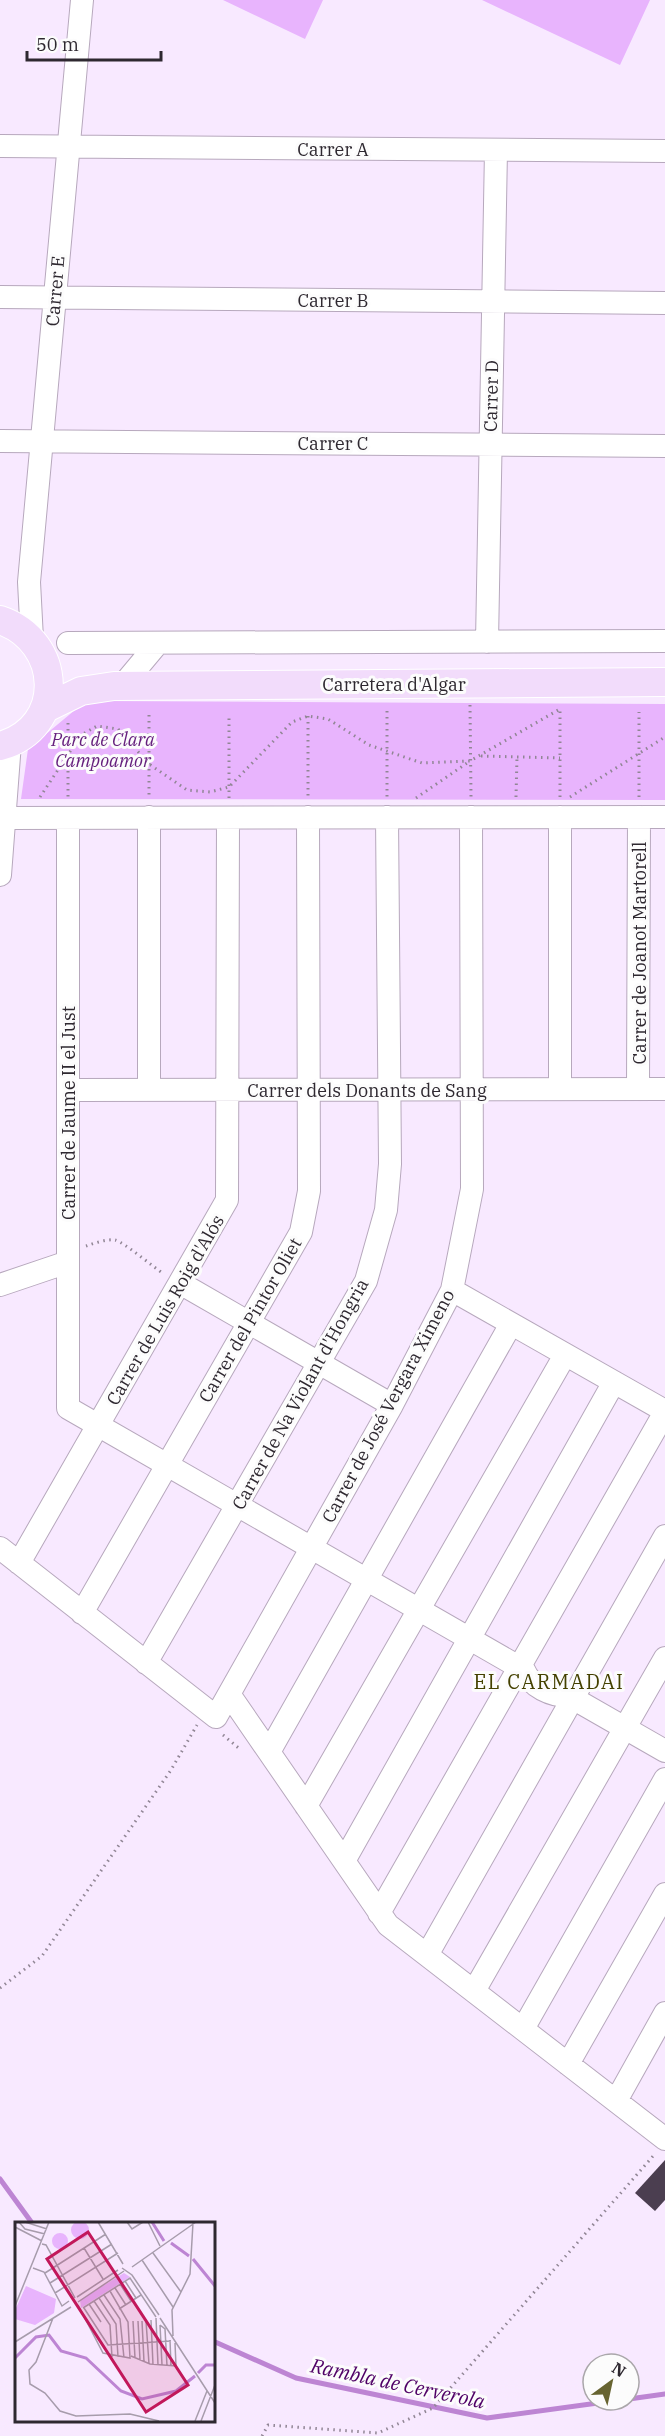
<svg xmlns="http://www.w3.org/2000/svg" width="665" height="2436" viewBox="0 0 665 2436" font-family="'IBM Plex Serif',serif">
	<rect width="100%" height="100%" fill="#f8e9ff"/>
	<path fill="#e8b4fd" d="M223,0H323L305,39Z
		M482,0H650L620,65Z
		M97,701L665,704V800L21,799L28,749L81,705Z"/>
	<g fill="none" stroke-linecap="round" stroke-linejoin="round">
		<path stroke="#bd85d3" stroke-width="5" d="M0,2179L32,2223
			M213,2341L296,2378L487,2418L620,2400
			M629,2399L665,2394"/>
	</g>
	<path fill="#4b3e50" d="M665,2160V2200L655,2211L635,2193Z"/>
	<g fill="none" stroke-linecap="round" stroke-linejoin="round">
		<defs>
			<path id="minor" d="M0,146L665,151
				M0,297L665,303
				M0,441L665,446
				M32,639L29,582L82,0
				M487,642L496,150
				M68,643L665,641
				M122,686L158,643
				M149,817V1090
				M560,817V1089
				M5,818L665,817
				M68,818V1408L524,1670C531,1687 551,1696 569,1696L665,1751
				M0,875L10,743
				M638,1089L639,817
				M68,1090L665,1089
				M180,1283L392,1405
				M0,1285L68,1262
				M452,1290L665,1411
				M0,1548L216,1717L392,1405L452,1290L472,1189L471,817
				M19,1563L227,1200L228,818
				M82,1613L301,1232L309,1191L308,817
				M146,1663L366,1281L386,1210L390,1164L387,817
				M229,1694L388,1925L665,2139
				M269,1752L511,1324
				M306,1806L565,1355
				M344,1861L614,1382
				M379,1913L665,1412
				M427,1955L665,1536
				M474,1991L665,1658
				M523,2029L665,1779
				M568,2064L665,1894
				M616,2101L665,2013"/>
			<path id="major" d="M0,620C63,641 67,728 0,746
				M44,709L81,691L114,686L665,682"/>
		</defs>
		<use href="#minor" stroke="#b7a8bd" stroke-width="24"/>
		<use href="#major" stroke="#fff" stroke-width="30"/>
		<path stroke="#918695" stroke-width="3" stroke-dasharray="1.5 4.5" stroke-linecap="butt" d="M470,705L471,797
			M387,711V798
			M149,715V798
			M308,716V798
			M68,723V797
			M481,756L560,758
			M40,797L81,735L97,726L118,729L149,764L187,790L210,792L229,787L292,722L308,716L328,719L369,745L422,763L470,761L560,709
			M516,797L517,757
			M560,797V709
			M570,797L665,737
			M639,797V712
			M229,798V715
			M416,798L470,761
			M86,1246C95,1243 106,1239 115,1240C124,1242 153,1267 164,1274
			M223,1735L241,1750
			M0,1988L42,1956L171,1770L197,1725
			M262,2436L268,2425L378,2433L433,2408L654,2155"/>
		<use href="#minor" stroke="#fff" stroke-width="22"/>
		<use href="#major" stroke="#f2dcfb" stroke-width="28"/>
	</g>
	<g text-anchor="middle" dominant-baseline="central" stroke-width="6" stroke-linejoin="round" paint-order="stroke">
		<g font-size="18" fill="#2e2830" stroke="#fcfcfc">
			<text x="333" y="149">Carrer A</text>
			<text transform="translate(55 291) rotate(-85)">Carrer E</text>
			<text x="333" y="300">Carrer B</text>
			<text transform="translate(491 396) rotate(-89)">Carrer D</text>
			<text x="333" y="443">Carrer C</text>
			<text x="394" y="684">Carretera d'Algar</text>
			<text transform="translate(639 953) rotate(-90)">Carrer de Joanot Martorell</text>
			<text x="367" y="1090">Carrer dels Donants de Sang</text>
			<text transform="translate(68 1113) rotate(-90)">Carrer de Jaume II el Just</text>
			<text transform="translate(165 1310) rotate(-60)">Carrer de Luis Roig d'Alós</text>
			<text transform="translate(250 1320) rotate(-60)">Carrer del Pintor Oliet</text>
			<text transform="translate(300 1394) rotate(-61)">Carrer de Na Violant d'Hongria</text>
			<text transform="translate(388 1406) rotate(-62)">Carrer de José Vergara Ximeno</text>
		</g>
		<g font-size="18" font-style="italic" fill="#651f7d" stroke="#fcfcfc">
			<text x="103" y="739">Parc de Clara<tspan x="103" dy="21">Campoamor</tspan></text>
		</g>
		<g font-size="20" letter-spacing="1.5" fill="#444100" stroke="#fcfcfc">
			<text x="549" y="1681">EL CARMADAI</text>
		</g>
		<g font-size="20" font-style="italic" fill="#4f0066" stroke="#fcfcfc">
			<text transform="translate(398 2383) rotate(12)">Rambla de Cerverola</text>
		</g>
	</g>
	<g transform="translate(15 2222)">
		<rect width="200" height="200" fill="#f8e9ff"/>
		<path d="M56 8a9 9 0 1 1 18 0a9 9 0 1 1-18 0ZM37 19a8 8 0 1 1 16 0a8 8 0 1 1-16 0ZM109,51L115,55L66,86L65,78ZM11,64L41,77L39,91L20,103L0,97L1,86Z" fill="#e8b4fd"/>
		<path fill="none" stroke="#bd85d3" stroke-width="3" d="M137,0L149,19M156,21L174,34M178,37L200,64M0,136L21,115L34,113L46,129L71,136L106,169L127,177L161,169L180,154M183,151L191,143H200"/>
		<path fill="none" stroke="#a79cac" stroke-width="1.5" d="M4,0L10,7L30,12M10,0L32,7M83,0L108,42M112,0L117,7L128,0M133,0L145,24M0,5L27,19M27,22L31,23L60,76M69,26L88,57M138,31L166,70M127,38L158,85M117,45L181,0M18,46L29,50L47,84L54,79M107,46L117,53L144,93M30,51L91,12M110,59L121,76M35,61L97,22M105,62L116,79M100,66L111,83M40,71L103,31M89,73L105,97L109,136M62,75L103,48M84,76L101,102L103,135M79,79L95,103L97,135M63,80L109,49M74,82L86,100M63,83L88,131L115,136L113,100L95,69M0,84L34,0M68,86L115,56L141,95M69,86L93,123L156,119M104,87L126,73M38,96L21,140L14,148L15,162L30,171L45,189L61,194L115,192L144,199M141,96L143,143M145,96L200,181M136,98L138,143M118,99L120,136M123,99L125,138M127,99L129,140M131,99L134,142M145,103L150,107L152,144M145,103L147,143M158,114L157,88L175,52L178,1M155,118L156,144M0,120L56,85M116,134L135,142L161,144L160,121M180,199L192,169M186,199L200,163"/>
		<path fill="#c2185b" fill-opacity="0.15" stroke="#c2185b" stroke-width="3" d="M73,10L173,163L131,190L32,37Z"/>
		<rect width="200" height="200" fill="none" stroke="#2e2830" stroke-width="3"/>
	</g>
	<g transform="translate(611 2382) rotate(33)"><circle r="28" fill="#fcfcfc" stroke="#aaa7aa" stroke-width="1.5"/>
	<path d="M0-4.5L10 22L0 15L-10 22Z" fill="#676431"/>
	<text y="-9" font-size="16" font-weight="bold" text-anchor="middle" fill="#2e2830">N</text>
	</g>
	<path d="M27 51v9h134v-9" fill="none" stroke="#2e2830" stroke-width="3"/>
	<text x="36" y="51" font-size="18" fill="#2e2830" stroke="#fcfcfc" stroke-width="4.5" paint-order="stroke">50 m</text>
</svg>
